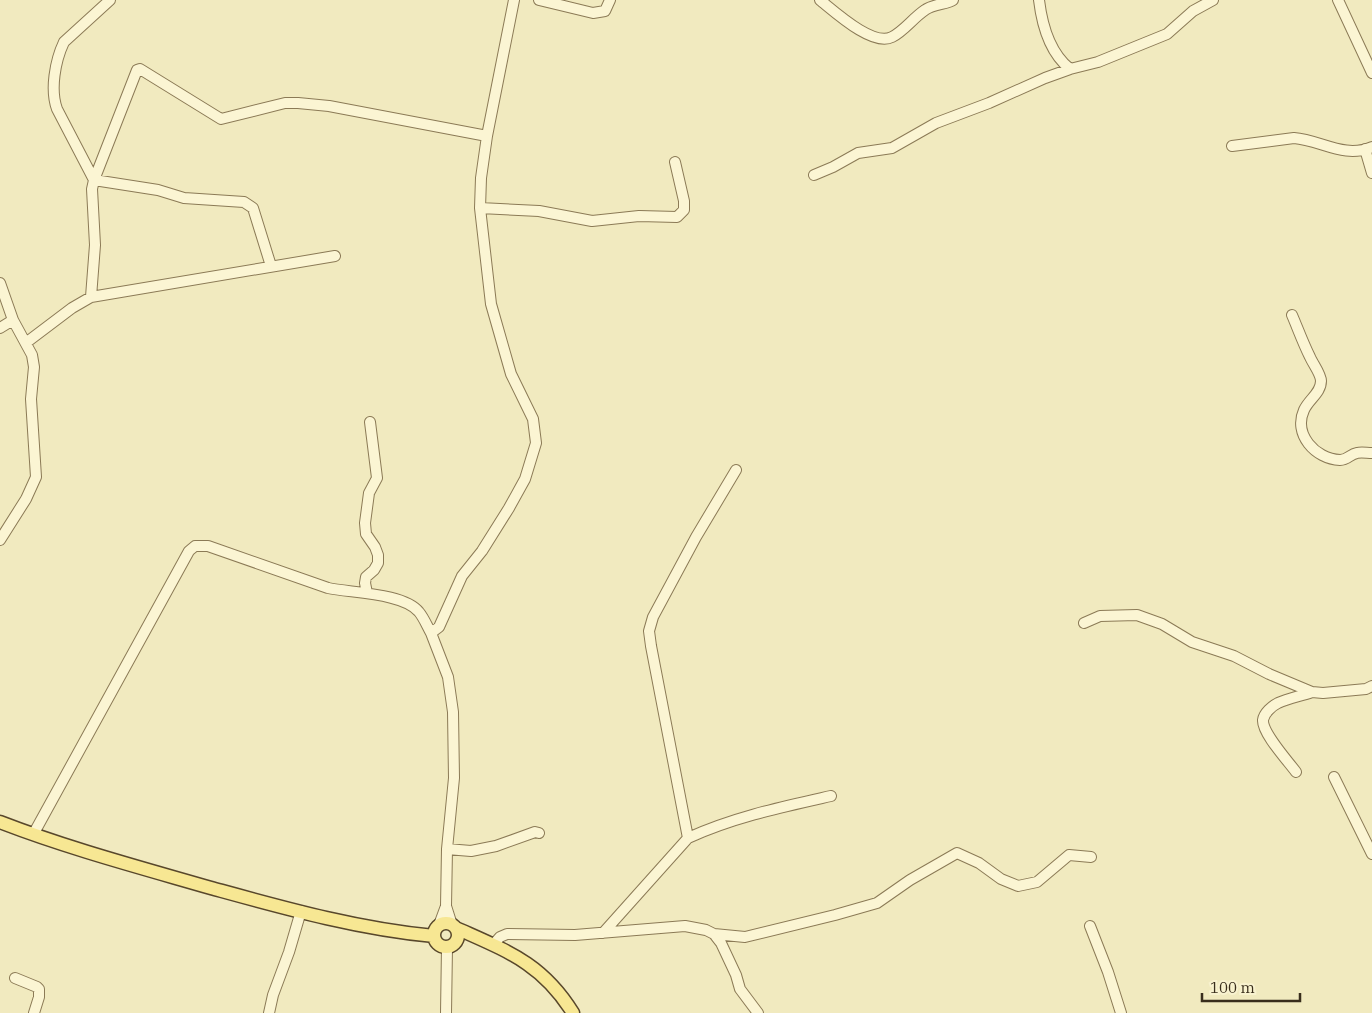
<svg xmlns="http://www.w3.org/2000/svg" width="1372" height="1013" viewBox="0 0 1372 1013" font-family="'IBM Plex Serif',serif">
	<rect width="100%" height="100%" fill="#f1eabf"/>
	<g fill="none" stroke-linecap="round" stroke-linejoin="round">
		<defs>
			<path id="minor" d="M110,0L64,42C55,61 50,90 57,109L94,180L158,190L184,198L244,202L253,208L271,266
				M539,0L593,13L605,11L610,0
				M820,0C835,12 873,47 892,37C904,31 913,18 925,10C933,4 948,4 953,0
				M1039,0C1042,25 1050,53 1070,69
				M1338,0L1372,73
				M1232,146L1294,138C1321,140 1344,159 1372,147
				M1365,149L1372,173
				M814,175L833,167L858,153L892,148L936,123L989,103L1045,78L1070,69L1098,62L1167,34L1193,11L1213,0
				M480,208L539,211L592,221L639,216L677,217L684,210V201L675,162
				M0,283L13,320L32,355L34,367L31,399L36,477L26,499L0,540
				M91,297L95,245L92,189L94,180L137,70L140,69L221,119L285,103H298L329,106L487,136
				M1292,315C1298,329 1303,343 1310,357C1313,364 1321,374 1321,381C1321,393 1309,399 1304,410C1293,434 1315,459 1340,460C1348,460 1350,454 1357,453C1361,452 1367,453 1372,453
				M0,328L13,320
				M27,342L72,308L91,297L335,256
				M367,593L365,583L366,577L374,570L378,563V555L375,547L366,534L365,523L369,493L377,478L370,422
				M1084,623L1100,616L1137,615L1162,624L1192,642L1234,656L1269,674L1312,692L1323,693L1366,689L1372,686
				M1296,772C1288,761 1262,733 1263,720C1264,713 1272,706 1278,703C1289,698 1301,696 1312,692
				M1334,777L1372,854
				M34,833L189,551L195,546H208L328,588C351,593 404,593 419,612C424,618 427,626 431,633
				M688,838L651,646L649,631L653,617L696,537L736,470
				M447,849L471,851L496,846L535,832L539,833
				M446,906L447,849L454,778L453,712L448,677L431,633L439,627L462,576L482,551L509,508L525,479L536,443L533,419L511,374L491,304L480,208L481,178L487,136L514,0
				M439,925L446,906L452,925
				M1090,926L1108,972L1121,1013
				M603,933L688,838C734,817 782,807 831,796
				M714,934L745,937L835,915L877,903L910,880L957,853L979,863L1001,879L1018,886L1037,882L1069,855L1091,857
				M493,945L500,937L507,934L575,935L685,926L706,930L714,934L721,943L736,975L740,989L758,1013
				M15,978L37,987L39,989V997L34,1013
				M269,1013L273,995L289,952L301,911
				M446,1013L447,947"/>
			<path id="major" d="M0,822C67,848 142,868 211,888C284,908 358,929 434,936
				M434 935a12 12 0 1 1 24 0a12 12 0 1 1-24 0Z
				M456,928C507,951 542,963 573,1013"/>
		</defs>
		<use href="#minor" stroke="#8b7a56" stroke-width="12"/>
		<use href="#major" stroke="#58472b" stroke-width="15"/>
		<use href="#minor" stroke="#fbf5d3" stroke-width="10"/>
		<use href="#major" stroke="#f7e793" stroke-width="12"/>
	</g>
	<path d="M1202 993v8h98v-8" fill="none" stroke="#392e1c" stroke-width="2.5"/>
	<text x="1210" y="993" font-size="15" fill="#392e1c" stroke="#f8f2cf" stroke-width="4" paint-order="stroke">100 m</text>
</svg>
